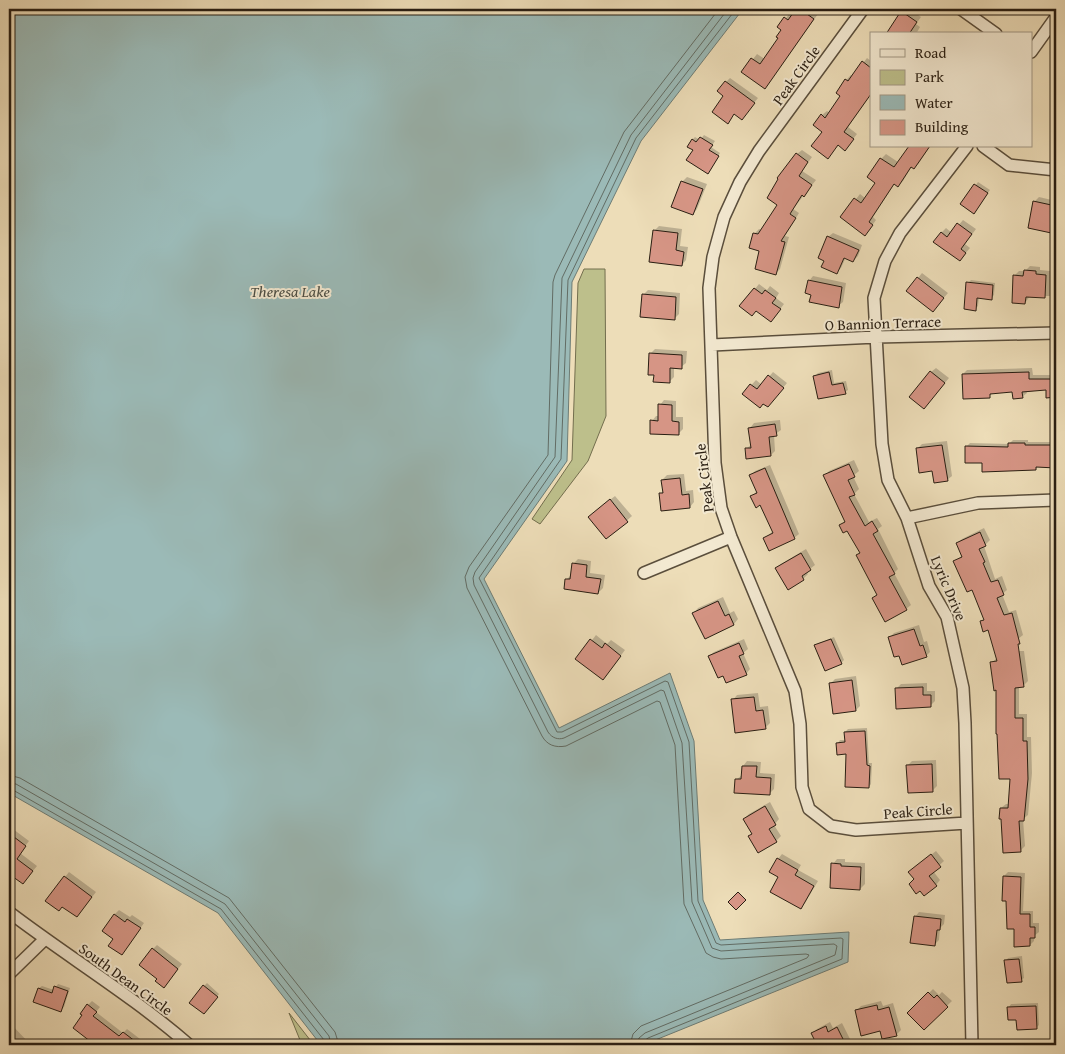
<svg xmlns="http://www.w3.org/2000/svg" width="1065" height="1054" viewBox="0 0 1065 1054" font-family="'Gentium Book Plus',serif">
	<rect width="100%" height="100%" fill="#edddb8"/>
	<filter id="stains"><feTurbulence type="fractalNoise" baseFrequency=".004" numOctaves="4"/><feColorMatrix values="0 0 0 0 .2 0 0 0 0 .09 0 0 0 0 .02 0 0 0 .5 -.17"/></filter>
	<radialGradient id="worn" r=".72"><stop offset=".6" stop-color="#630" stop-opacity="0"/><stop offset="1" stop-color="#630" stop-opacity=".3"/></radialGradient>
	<path fill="#bdbf8b" stroke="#736e4e" d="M584,269H605L606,416L588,461L540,524L532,519L572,460L578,283Z
		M289,1013L314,1045H302Z"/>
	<path fill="#9bbab7" stroke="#6d7c75" d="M9,9H743L641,141L572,282L567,461L484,579L559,728L670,673L694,741L703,900L720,940L849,932L848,962L643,1045H321L218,913L9,793Z"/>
	<path fill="#0003" d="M798,9H811L818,14L765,87L743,72L757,54L765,59L780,38L783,29L779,27L790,13L793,15Z
		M905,9H909L921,17L916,24L920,27L916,34H887Z
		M1011,9H1023L1018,14Z
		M867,58L871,61V94L848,127L857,134L849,144H839L832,153L824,132L822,115L827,111L830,113L842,96L837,93L846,80L851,75L853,76Z
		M730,78L758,98L742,118L735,113L727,122L726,82Z
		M704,135L715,141L711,147L720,153L710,170L694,150L692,140L695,137L700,140Z
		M910,146H930L919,163L914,168L912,166L903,181L898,185L895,183L873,217L876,220L869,230L842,217L860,194L865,198L876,182L869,177L881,159L886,154L898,162Z
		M802,150L812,157L802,171L816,180L793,209L799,213L785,236L789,237L780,269L775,274L760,250L754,234L759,229L762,230L779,204L797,154Z
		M687,177L707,184L697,209L693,214L673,206L683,181Z
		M978,182L990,190L976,210L962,204Z
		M1039,197L1056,201V233L1034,202Z
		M963,220L976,229L965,244L970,248L964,255L941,233L946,228L952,233Z
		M659,226L682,229L680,246L688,247L686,260L682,265L655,230Z
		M833,233L862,245L858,256L853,261L846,257L841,268L837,272L825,260L828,237Z
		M1030,266L1040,267V270L1050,271V275L1056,274V296H1030L1025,303L1014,276L1019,271H1025Z
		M922,273L948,293L933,310L918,278Z
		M813,276L846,283L843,302L838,306L812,294L809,281Z
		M971,280L995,283L994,295L991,298L979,297L978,306L975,309L968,283Z
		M759,284L767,290L770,286L779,293L776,298L784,304L775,316L741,306Z
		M648,290L680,293L679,314L674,319L643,295Z
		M655,349L687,351L686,363L681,367H674V377L669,382L655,374L651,353Z
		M936,368L949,378L928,403L931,372Z
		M1032,368L1033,375H1056V396H1048L1047,389L1026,390L1027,393L1022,397L1014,391L993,393L989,396L963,374L967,370Z
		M832,370L834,383L846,381L848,390L845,392L815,376L818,373Z
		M773,372L787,383L772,401L744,393L756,380L762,385Z
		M664,400L676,401V417H683V429L678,434L652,421L656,416H659L660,405Z
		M780,420L781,430L774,435L775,451L771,455L746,449L752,444L750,428L754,423Z
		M1013,440H1028V442H1052L1056,440V467L1039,465L1036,469L983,462L966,447L970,443L1009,444Z
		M947,441L952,476L947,480L934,469L917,449L922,444Z
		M854,460L859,471L853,476L859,489L854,494L869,522L877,518L882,526L878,529L898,569L894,573L911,605L906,609L873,598L878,593L861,552L848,529L840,525L846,520L825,476L829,471Z
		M770,465L799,534L794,538H765L773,531L761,504L752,496L757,491L750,476L755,471Z
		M684,474L686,491L693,490L694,502L690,507L660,494L664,491L662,480L667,475Z
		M615,496L632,516L607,538L594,512Z
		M984,528L990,540L984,546L995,579L1002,576L1007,590L1002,594L1009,612L1016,610L1023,635L1018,639V651H1024L1028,681L1023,686H1019V714H1027V737H1031L1032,773L1028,815L1023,819L1025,846L1020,851L1001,808L1006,804H1010L1012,778L991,663L997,658L989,629L982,622L985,619L973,588L955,561L963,555L957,543L962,539Z
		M806,549L815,565L806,572L808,574L803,579L777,568L781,564Z
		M578,559L591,561L590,573L605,575L603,588L598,593L567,579L572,574L573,564Z
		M723,597L730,613L734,611L738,619L734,624L705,637L694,613L698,608Z
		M919,625L924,642L927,641L930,652L926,656L900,654L889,638L894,633Z
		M596,635L607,644L611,640L625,650L607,674L577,659Z
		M834,637L844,660L841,663L816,646L819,643Z
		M744,639L748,649L743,653L750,669L746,674H723L709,656L714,652Z
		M856,676L860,706L856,710L830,684L835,679Z
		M927,683V691H935V701L931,705L896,689L901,684Z
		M758,693L760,707L768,706L770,723L765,728L733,700L737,695Z
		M867,728L869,763H872L871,784L869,787L848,753L838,743L840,740H846L845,732L848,729Z
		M936,760L937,786L932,791L908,765L912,761Z
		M747,761L761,762L760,773L775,774L774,789L770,793L736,780L742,775L743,766Z
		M770,802L779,819L774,825L781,836L776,841L758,851L753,833L744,819L749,814Z
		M9,826L29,841L20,853L37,866L23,883L9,872Z
		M936,851L944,861L933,871L940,880L936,885L915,879L914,868Z
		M782,854L801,865L798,870L818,881L805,903L801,907L780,876L778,859Z
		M837,859H845V862L865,863V884L860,889L833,864Z
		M69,872L96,892L81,911L63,906L65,877Z
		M1008,872L1025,873L1023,911H1033V923H1039V932L1034,936V941L1030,945L1015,928L1008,900H1003L1004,876Z
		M119,910L130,917L132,915L144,923L122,954L114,938L115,914Z
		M919,912L945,915L944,924L940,928L939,940L934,945L915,917Z
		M157,945L182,964L168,982L159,979L153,949Z
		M1022,956L1024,978L1021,980L1006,961L1008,958Z
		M207,983L219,994L206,1010L204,986Z
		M58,984L70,988L64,1007L61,1010L39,988L42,986L54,990Z
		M933,989L939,995L942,992L952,1001L924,1028L909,1013Z
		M92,1001L100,1007L96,1012L123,1033L127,1029L144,1042L142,1045H111L99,1036L88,1005Z
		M881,1001L883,1006L893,1003L901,1030L896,1035L881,1029L856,1011L861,1006Z
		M1038,1003L1039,1025L1036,1028L1018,1019L1009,1007L1011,1004Z
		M830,1022L833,1028L842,1023L851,1041L847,1045H807L815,1038L813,1033L817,1029Z
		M11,1024L30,1044L29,1045H9V1027Z"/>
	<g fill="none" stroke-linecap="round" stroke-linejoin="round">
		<path stroke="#626c64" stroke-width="1" d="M9,775L20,778L229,898L335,1032L339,1045
			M9,783L16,784L225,904L329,1036L331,1045
			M9,789L13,790L221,909L324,1040L325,1045
			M630,1045L633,1034L641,1026L807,958L809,955L806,954L721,959L713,957L706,953L684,904L675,745L660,702L657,701L566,746C555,748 547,745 542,736L467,588L465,577L469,567L548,455L553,282L555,275L624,132L719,9
			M637,1045L639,1038L645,1033L835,955L837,946L834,944L721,951L712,948L692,902L682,743L664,691L661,690L564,738C558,740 552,738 548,732L474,585L473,578L475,572L555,457L562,278L631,135L728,9
			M644,1045V1041L648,1038L842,959L843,939L841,938L721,945L716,943L698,901L689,742L668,682L665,681L562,732H557L479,578L561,459L568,280L636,138L736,9"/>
	</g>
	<path fill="#d69585" stroke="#291e12" d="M796,9H800L814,19L765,89L741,72L751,58L760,64L778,38L776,37L781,30L777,27L784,17L788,20Z
		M901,11L917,22L909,34H886Z
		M862,61L871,68V94L844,132L854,139L845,151L838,145L828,159L811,146L822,132L813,125L821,114L825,118L840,96L836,93L845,79L848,81Z
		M725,81L755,103L742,120L734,114L728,124L712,112L723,96L717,91Z
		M700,137L713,145L709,150L719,156L708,174L686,160L693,150L687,147L692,139L696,142Z
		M909,146H930L914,169L911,167L898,187L894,184L869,222L873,225L865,236L840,217L854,198L861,203L875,183L867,177L880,158L894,167Z
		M796,153L808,162L799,176L812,185L804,197L802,195L790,214L796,218L781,241L785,242L776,275L755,269L759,251L749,248L753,233L758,234L777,205L767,198L778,179L777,178Z
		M681,181L703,189L693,215L671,207Z
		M974,184L988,193L974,214L960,204Z
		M1033,201L1056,206V234L1028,228Z
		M957,223L972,234L961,249L966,253L960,261L933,242L941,232L947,237Z
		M653,230L678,233L676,250L684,252L682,266L649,262Z
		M827,236L859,250L853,262L844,258L837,274L821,267L824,261L818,258Z
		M1024,270L1036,271V274L1046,275L1045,298L1026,297L1025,304L1012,303L1013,275L1023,276Z
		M917,277L944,298L933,312L906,291Z
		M808,280L842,287L839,308L809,302L811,295L805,293Z
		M966,282L993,285L992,300L977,298L976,311L964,309Z
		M754,288L762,294L765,290L776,298L772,303L781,309L771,322L756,311L752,316L739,306Z
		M642,294L676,297L675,320L640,317Z
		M649,353L682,355V369L670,368V383L653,382L654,375H648Z
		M930,371L945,383L924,409L909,397Z
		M829,372L832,385L843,383L846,394L818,399L813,376Z
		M1029,372V379H1056V397L1046,398V390L1022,392L1023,398L1013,399L1012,392L990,394V398L963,399L962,374Z
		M768,375L784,388L768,407L763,404L760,408L742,394L750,384L757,389Z
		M658,404L672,405V421L679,422V435L650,434V420L658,421Z
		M775,424L777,436L769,437L771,456L746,459L745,448H751L748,428Z
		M1008,443H1025V445H1056V468L1036,467V470L982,472V463H965V446L1008,447Z
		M942,445L948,481L934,483L932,471L919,473L916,448Z
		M849,464L855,477L848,480L855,495L849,497L865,526L872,521L878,531L873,534L895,574L889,577L907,610L885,622L872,598L877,595L856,555L860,553L847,531L843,533L839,525L845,522L823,475Z
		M765,468L795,539L769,551L763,538L773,533L760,505L756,508L750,496L757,493L749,475Z
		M680,478L682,495L689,494L690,508L661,511L659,493H663L661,480Z
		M610,499L628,522L606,539L588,517Z
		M980,532L986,546L979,549L985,562L983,563L991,582L998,580L1004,595L997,598L1004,615L1012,613L1020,644H1018L1024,687L1015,688V718H1023V741H1027L1028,779L1024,821H1019L1021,852L1003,853L1001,819H999L1000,808H1008L1010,779H999L997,734H996V690L994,691L990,662L997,661L988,630L983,632L980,621L984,620L972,590L967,592L953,561L962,557L956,543Z
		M801,553L811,570L802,576L804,580L788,590L775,568Z
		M572,563L587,565L586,577L601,579L598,594L564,589L565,579H570Z
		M718,601L725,616L729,614L734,625L705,639L692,613Z
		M914,629L920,646L923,645L927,657L902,665L899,656L894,657L888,637Z
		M590,639L602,648L605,643L621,656L603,680L575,659Z
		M831,639L842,664L825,671L814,645Z
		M739,643L744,654L739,656L747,675L726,683L723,676L718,678L708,656Z
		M852,680L856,711L833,714L829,683Z
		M923,687V695H931V707L896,709L895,688Z
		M754,697L756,711L763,710L766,729L735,733L731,699Z
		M865,731L867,765L870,766L869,788L845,787L846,754L837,755L836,743L845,742L844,732Z
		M932,764L933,792L908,793L906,765Z
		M742,766H757L756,777L771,778L770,795L734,793L735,779H741Z
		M765,806L776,825L769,829L777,842L758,853L748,836L752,834L743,819Z
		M14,837L26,846L17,859L33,871L23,884L9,874V844Z
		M931,854L941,867L929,876L937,886L924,896L920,891L916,894L909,884L914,879L908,872Z
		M777,858L798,870L795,875L814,886L801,909L770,892L778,877L769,872Z
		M831,863L841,864V866L861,867L860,890L830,888Z
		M64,876L92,897L77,917L62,907L59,911L45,901Z
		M1003,876L1021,877L1020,914H1030V927H1035V938H1030V946L1014,947V929H1007L1006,901H1002Z
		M738,892L746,900L736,910L728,902Z
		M114,914L125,922L127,919L141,928L122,955L108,946L113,939L102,931Z
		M914,916L941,919L940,930H937L935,946L910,943Z
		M152,948L178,969L164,988L155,981L157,979L139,965Z
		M1019,959L1022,982L1007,983L1004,960Z
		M203,985L218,997L204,1014L189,1003Z
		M54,986L68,991L61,1012L33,1002L38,988L52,993Z
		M928,992L934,998L937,995L948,1007L924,1030L907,1013Z
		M87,1004L97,1012L93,1016L119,1036L123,1032L140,1045H95L73,1028L82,1015L80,1014Z
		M877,1005L878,1010L889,1007L897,1036L882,1039L880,1031L861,1036L855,1010Z
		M1036,1006L1037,1029L1017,1030L1016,1020H1008L1007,1007Z
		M826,1026L828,1032L837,1027L846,1045H817L811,1033Z"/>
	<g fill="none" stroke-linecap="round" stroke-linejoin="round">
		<defs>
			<path id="minor" d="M863,9L759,151L740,182L724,217L713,257L709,288L715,463L721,508L731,537L795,691L800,724L802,787L809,809L831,826L856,830L967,823
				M961,9L996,34
				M1031,52L1056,17
				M967,146L900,233L885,261L874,298L882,444L888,480L907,518L929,586L947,617L963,688L965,723L972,1045
				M983,146L1009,165L1056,170
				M712,345L876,337L1056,333
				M907,518L978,503L1056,500
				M644,573L731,537
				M9,912C68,957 133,996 189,1045
				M9,974L45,939"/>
		</defs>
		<use href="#minor" stroke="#5a4e3c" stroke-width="14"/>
		<use href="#minor" stroke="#f3e9d1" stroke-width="11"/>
	</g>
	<g text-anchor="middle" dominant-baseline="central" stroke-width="4" stroke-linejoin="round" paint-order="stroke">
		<g font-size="15" fill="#291e12" stroke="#f3e9d1">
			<text transform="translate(796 75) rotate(-54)">Peak Circle</text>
			<text transform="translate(883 323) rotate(-2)">O Bannion Terrace</text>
			<text transform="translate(704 478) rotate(-97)">Peak Circle</text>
			<text transform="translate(949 588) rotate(67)">Lyric Drive</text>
			<text transform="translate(918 811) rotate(-4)">Peak Circle</text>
			<text transform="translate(126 979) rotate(36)">South Dean Circle</text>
		</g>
		<g font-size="16" font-style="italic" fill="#4b4d44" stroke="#f3e9d1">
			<text x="290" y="291">Theresa Lake</text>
		</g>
	</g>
	<rect width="1065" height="1054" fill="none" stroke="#edddb8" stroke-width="30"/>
	<rect x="10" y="10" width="1045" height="1034" fill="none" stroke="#291e12" stroke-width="2.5"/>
	<rect x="15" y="15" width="1035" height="1024" fill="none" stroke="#291e12"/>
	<rect x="870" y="32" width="162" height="115" fill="#f3e9d1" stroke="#a29885"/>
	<rect x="880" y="49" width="25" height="8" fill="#f3e9d1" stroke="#a29885"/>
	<text x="915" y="58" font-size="15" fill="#291e12">Road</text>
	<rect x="880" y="70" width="25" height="15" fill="#bdbf8b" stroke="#a29885"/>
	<text x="915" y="82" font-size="15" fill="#291e12">Park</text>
	<rect x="880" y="95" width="25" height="15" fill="#9bbab7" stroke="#a29885"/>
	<text x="915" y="108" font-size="15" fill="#291e12">Water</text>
	<rect x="880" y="120" width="25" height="15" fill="#d69585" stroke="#a29885"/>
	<text x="915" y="132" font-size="15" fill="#291e12">Building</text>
	<rect width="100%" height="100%" filter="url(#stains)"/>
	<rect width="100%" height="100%" fill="url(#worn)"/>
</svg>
